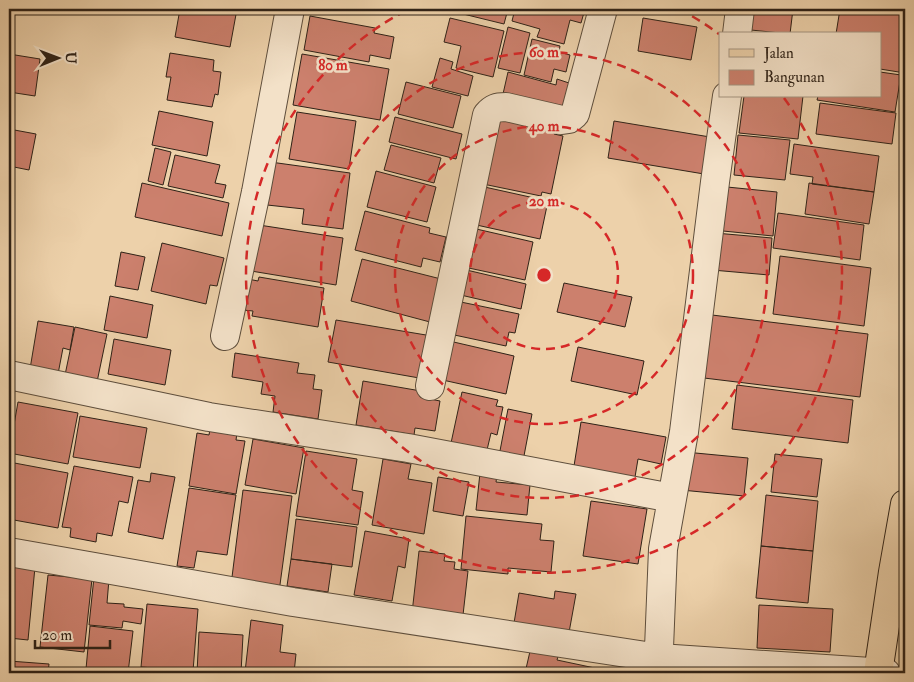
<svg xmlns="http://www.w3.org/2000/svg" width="914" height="682" viewBox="0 0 914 682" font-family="'IM FELL Double Pica',serif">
	<rect width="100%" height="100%" fill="#edd1aa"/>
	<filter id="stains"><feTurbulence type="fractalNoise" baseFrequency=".004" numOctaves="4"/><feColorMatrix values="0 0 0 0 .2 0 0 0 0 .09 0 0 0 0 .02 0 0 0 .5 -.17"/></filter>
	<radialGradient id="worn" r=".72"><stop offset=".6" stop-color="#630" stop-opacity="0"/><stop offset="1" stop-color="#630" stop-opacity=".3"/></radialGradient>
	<path fill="#cc806d" stroke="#2f2217" d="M51,9H77L75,14Z
		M180,9H237L230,47L175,37Z
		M452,9H508L504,24L451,11Z
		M515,9H585L581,23L570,20L564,44L537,37L540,29L512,21Z
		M754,9H793L790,34L751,30Z
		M840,9H886L905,12V73L880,69V34H836Z
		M310,16L375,28L374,33L394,37L390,59L370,55L369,62L304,50Z
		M450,18L504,31L493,77L456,68L461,46L444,42Z
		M643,18L697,27L691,60L638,51Z
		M508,27L530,33L520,73L498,68Z
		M532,39L560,46L559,52L570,55L566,72L554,69L551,82L524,75Z
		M170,53L214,60L213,71L221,72L218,95L215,94L212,107L167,100L171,77H166Z
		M9,54L40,59L35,96L9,92Z
		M302,54L389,69L380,120L293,105Z
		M440,58L453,62L451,69L473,76L468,96L432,87Z
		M508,72L556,85L557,79L569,83L562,109L503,94Z
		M880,72L901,75L895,112L817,100L818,96H880Z
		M406,82L461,96L453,128L398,114Z
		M744,96H803L798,139L739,133Z
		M820,103L896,113L892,144L816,134Z
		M159,111L213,122L207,156L152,145Z
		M297,112L356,121L349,169L289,159Z
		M395,117L462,134L456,159L389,142Z
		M497,117L555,130L554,134L563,136L551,194L542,192L541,196L483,184Z
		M614,121L710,137L704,174L608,158Z
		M9,129L36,134L29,170L9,166Z
		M738,135L790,140L785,180L734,175Z
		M794,144L879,156L874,192L812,184L813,177L790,174Z
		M391,145L441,158L434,183L384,170Z
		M155,148L171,152L163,185L148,181Z
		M175,155L220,165L215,183L226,185L223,198L168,186Z
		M263,161L350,173L343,229L302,224L304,209L258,204Z
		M376,171L436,187L427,222L367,207Z
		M142,183L229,203L222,236L135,217Z
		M809,183L874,192L869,224L805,214Z
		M480,186L548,201L540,239L472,224Z
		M717,186L777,192L773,236L713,230Z
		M365,211L430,228L429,233L446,237L440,262L423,258L421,267L355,250Z
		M778,213L864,225L860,260L773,248Z
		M259,225L343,238L336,285L251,271Z
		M472,228L533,242L525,280L464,267Z
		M715,233L772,238L769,275L712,270Z
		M162,243L224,258L217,286L210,285L206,304L151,291Z
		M121,252L145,257L138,290L115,286Z
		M780,256L871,268L864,326L773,314Z
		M362,259L441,279L430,322L351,301Z
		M458,268L526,284L521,309L452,293Z
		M259,277L324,288L318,327L252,316L253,311L243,310L248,279L258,281Z
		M564,283L632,297L625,327L557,312Z
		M110,296L153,305L147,338L104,330Z
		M451,300L519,314L515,333L509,332L506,346L445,333Z
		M712,315L868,334L860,397L704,378Z
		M336,320L432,336L425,379L328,362Z
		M38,321L74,327L70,350L63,348L58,374L30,369Z
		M75,327L107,334L97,382L65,375Z
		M114,339L171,350L165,385L108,374Z
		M445,340L514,356L506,394L438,379Z
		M578,347L644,361L637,395L571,381Z
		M235,353L299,363L297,373L315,375L313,389L322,390L318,419L273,412L275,396L261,394L263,382L232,377Z
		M363,381L421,391L420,397L440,401L435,431L415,428L414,435L356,425Z
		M737,385L853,400L848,443L732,429Z
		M462,392L498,400L496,406L503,407L497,435L491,433L487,450L451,443Z
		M18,402L78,413L68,464L9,453Z
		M508,409L532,414L523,461L499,456Z
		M80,416L147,428L140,468L73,457Z
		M581,422L666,437L661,464L638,459L635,477L574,466Z
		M210,429L237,433L236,440L245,441L236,494L189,486L197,433L209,435Z
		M253,439L304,448L296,494L245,485Z
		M306,451L357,459L352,490L363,492L358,525L296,516Z
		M685,452L748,458L744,496L681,490Z
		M775,454L822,459L817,497L771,492Z
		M383,459L411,464L408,479L432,483L424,534L372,525Z
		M9,462L68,473L58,528L14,520L11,537L9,536Z
		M74,466L133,477L128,503L119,501L112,536L97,533L96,542L70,537L71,528L62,527Z
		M151,473L175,477L163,539L128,532L138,480L150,482Z
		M480,473L497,475L496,482L530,485L527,515L476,510Z
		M438,477L469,482L463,516L433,511Z
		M189,488L236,495L227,555L197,551L194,568L177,566Z
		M243,490L292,496L279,592L231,585Z
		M766,495L818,501L813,551L761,546Z
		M591,501L647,509L638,564L583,556Z
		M466,516L542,524L540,540L554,541L551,572L508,568V574L461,569Z
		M296,519L357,527L352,567L291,559Z
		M365,531L409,539L405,568L398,566L392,601L354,595Z
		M761,546L813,551L808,603L756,598Z
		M419,551L445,554L444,561L455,562L454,569L468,571L463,615L412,613Z
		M291,559L332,564L328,592L287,586Z
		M9,564L35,567L28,640L9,638Z
		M48,575L92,579L84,652L40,647Z
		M94,577L109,579L107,603L124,604V607L143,609L141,624L123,621L122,628L89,625Z
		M555,591L576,594L568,638L513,629L519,593L554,599Z
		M147,604L198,609L193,671L141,667Z
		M759,605L833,609L830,652L757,648Z
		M251,620L283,625L280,652L296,654L294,673L245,672Z
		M90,626L133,631L128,673L86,669Z
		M199,632L243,635L241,673H197Z
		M531,647L559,653L557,660L609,671V673H525Z
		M9,661L49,664L48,673H9Z
		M51,669L78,671V673H51Z"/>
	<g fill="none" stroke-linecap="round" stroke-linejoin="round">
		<defs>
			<path id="street" d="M737,34L740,9
				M225,336L256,192L290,9
				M9,375L209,417L408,448L672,498
				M430,386L487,115C493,108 497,107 506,107L562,120L569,119L575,114L603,9
				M9,552L293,602L659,658L886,673
				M658,673L663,549L684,432L715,182L727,96"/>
			<path id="primary" d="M878,673L893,572L905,504"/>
		</defs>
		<use href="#street" stroke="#5e4e3c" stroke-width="30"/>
		<use href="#primary" stroke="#2f2217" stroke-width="30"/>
		<use href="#street" stroke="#f3e1c8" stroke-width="28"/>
		<use href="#primary" stroke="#edd1aa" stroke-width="28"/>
	</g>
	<g fill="none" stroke="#d62828" stroke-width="2.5" stroke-dasharray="9 6">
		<circle cx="544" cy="275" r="74"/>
		<circle cx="544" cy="275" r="149"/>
		<circle cx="544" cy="275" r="223"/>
		<path d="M679 9A298 298 0 0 1 719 34M784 98A298 298 0 1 1 409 9"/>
	</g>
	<circle cx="544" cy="275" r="8" fill="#d62828" stroke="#f3e1c8" stroke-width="2.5"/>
	<g font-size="15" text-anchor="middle" font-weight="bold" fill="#d62828" stroke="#f3e1c8" stroke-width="5" stroke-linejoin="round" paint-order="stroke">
		<text x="544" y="57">60 m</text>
		<text x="333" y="70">80 m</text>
		<text x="544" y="131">40 m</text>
		<text x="544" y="206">20 m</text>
	</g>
	<rect width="914" height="682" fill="none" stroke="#edd1aa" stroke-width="30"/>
	<rect x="10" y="10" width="894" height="662" fill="none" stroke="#2f2217" stroke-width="2.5"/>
	<rect x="15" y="15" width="884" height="652" fill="none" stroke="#2f2217"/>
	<rect x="719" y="32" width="162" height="65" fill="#f3e1c8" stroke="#a59581"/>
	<rect x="729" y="49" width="25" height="8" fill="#edd1aa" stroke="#a59581"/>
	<text x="764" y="58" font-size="15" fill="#2f2217">Jalan</text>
	<rect x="729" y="70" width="25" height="15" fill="#cc806d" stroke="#a59581"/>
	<text x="764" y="82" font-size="15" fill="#2f2217">Bangunan</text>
	<g transform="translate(58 58) rotate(89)" stroke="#f3e1c8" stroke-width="4" paint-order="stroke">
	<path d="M0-4L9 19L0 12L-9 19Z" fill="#2f2217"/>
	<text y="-8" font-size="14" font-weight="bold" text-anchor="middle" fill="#2f2217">U</text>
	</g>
	<path d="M35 640v8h75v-8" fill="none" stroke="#2f2217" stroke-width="2.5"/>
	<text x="42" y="640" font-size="15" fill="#2f2217" stroke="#f3e1c8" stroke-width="4" paint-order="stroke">20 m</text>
	<rect width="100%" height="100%" filter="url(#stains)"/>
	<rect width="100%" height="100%" fill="url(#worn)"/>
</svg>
